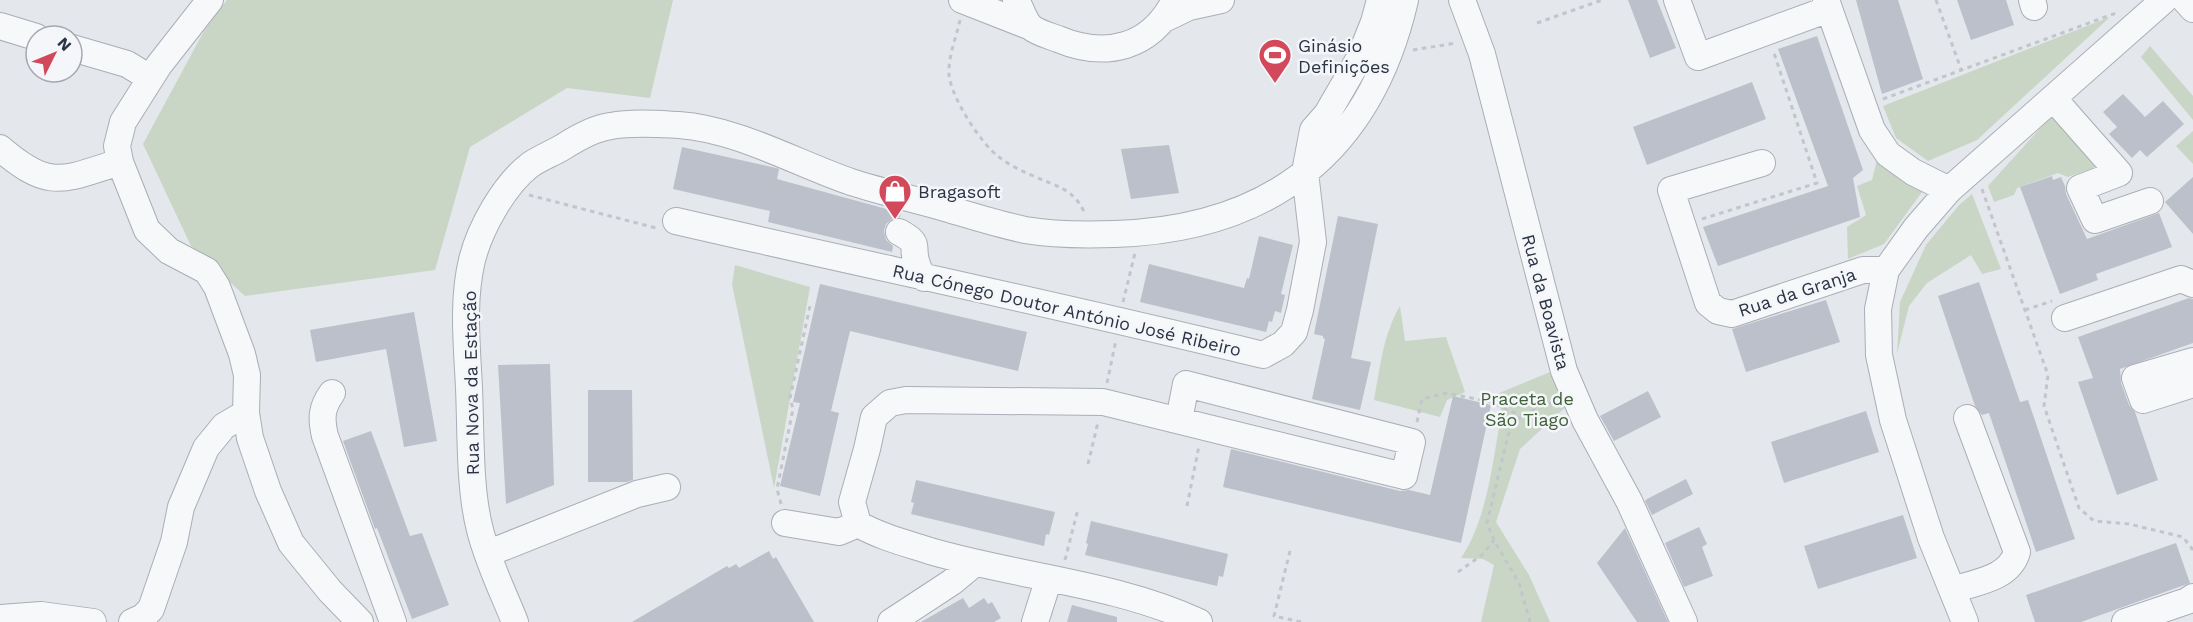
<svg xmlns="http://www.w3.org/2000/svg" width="2193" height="622" viewBox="0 0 2193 622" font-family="'Work Sans',sans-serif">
	<rect width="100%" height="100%" fill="#e4e7ec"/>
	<path fill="#c9d6c5" d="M227,0H673L650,98L567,88L470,147L435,270L245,296L191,246L143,144L204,31Z
		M2110,17L1977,140L1928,161L1896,138L1883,106Z
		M2150,46L2193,96V120L2141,57Z
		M2054,113L2099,166L2068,177L2058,173L2017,188L2014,195L1994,202L1988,186Z
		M2193,131V164L2176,146Z
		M1878,156L1922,192L1884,244L1848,259L1847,227L1866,215L1857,186L1872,180Z
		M1972,194L2001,269L1982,274L1971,255L1927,283L1909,306L1897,354L1900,302L1926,245L1959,205Z
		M735,265L810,287L774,488L732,284Z
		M1400,306L1405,341L1446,337L1465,392L1447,400L1440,417L1374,400C1380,369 1383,334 1400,306Z
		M1555,370L1569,404L1520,449L1496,522L1529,575L1550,622H1481L1494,565L1483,559L1461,558C1488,519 1493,457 1502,411L1492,396Z"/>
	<path fill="#bbc0ca" d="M1628,0H1657L1676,48L1650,58Z
		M1856,0H1898L1923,79L1882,94Z
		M1957,0H2006L2014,25L1971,40Z
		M1817,36L1863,170L1853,178L1860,217L1718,266L1703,227L1828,186L1778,49Z
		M1752,82L1766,119L1647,165L1633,127Z
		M2123,94L2145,117L2163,101L2184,124L2147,157L2140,150L2132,158L2109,134L2117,127L2103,112Z
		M1169,145L1179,193L1131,199L1121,149Z
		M682,147L776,168L779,169L777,179L901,213L900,217L892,219L886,224L884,231L886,240L893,246L892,252L768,222L770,211L673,189Z
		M2052,176L2053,180L2061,177L2065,186L2066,194L2087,239L2159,213L2172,247L2096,274L2098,280L2060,294L2020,187Z
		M2193,177V234L2165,202Z
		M1338,216L1378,224L1351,358L1371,362L1360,410L1312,399L1325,339L1323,338V336L1314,334Z
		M1259,236L1293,245L1281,294L1285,295L1281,313L1275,311L1272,322L1269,321L1266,332L1140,302L1149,264L1244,288L1247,278L1249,279Z
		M1979,282L2020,402L2028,400L2075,539L2036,552L1989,413L1982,415L1975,406L1938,296Z
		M820,284L1027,332L1018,371L850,331L831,411L839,413L820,496L780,486L800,403L793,402Z
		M2189,298L2193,299V343L2120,369L2121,383L2129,405L2135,412L2158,480L2117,495L2078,382L2093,378L2078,337Z
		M1826,300L1840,342L1746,372L1732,329Z
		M414,312L437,441L404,447L386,349L316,362L310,330Z
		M550,364L554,485L506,504L498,365Z
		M588,390H632L633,480L627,482H588Z
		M1648,391L1661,417L1614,441L1600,416Z
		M1453,396L1491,405L1461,543L1223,487L1231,449L1400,491L1409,490L1430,495Z
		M1866,411L1879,452L1784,483L1771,442Z
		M371,431L410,536L422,533L449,605L412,619L377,528L375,529L343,441Z
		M1686,479L1693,494L1652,515L1645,501L1647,499Z
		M916,480L1055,512L1049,535L1046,534L1044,546L911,514L914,503L911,502Z
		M1903,515L1917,558L1818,589L1804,546Z
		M1091,521L1228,554L1223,577L1219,576L1217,586L1085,555L1088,544L1086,543Z
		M1699,527L1707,544L1702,547L1713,576L1684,587L1665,543Z
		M1625,528L1668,622H1637L1597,563Z
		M2176,543L2190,583L2081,622H2035L2026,595Z
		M769,551L773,559L776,557L814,622H632L727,566L729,568L736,564L739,568Z
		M963,598L969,608L984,598L988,604L992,602L1001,618L994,622H921Z
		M1072,605L1117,617V622H1067Z"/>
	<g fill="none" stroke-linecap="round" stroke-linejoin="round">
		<defs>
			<path id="minor" d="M210,0L159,65L123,122L117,146L120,162L147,230L169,251L207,271L217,287L242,354L247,375L246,413L250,438L268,491L291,543L330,591L360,622
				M962,0L1031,27
				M1016,0C1021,8 1025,23 1032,28C1039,33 1050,36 1058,39C1106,59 1151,48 1175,0
				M1462,0L1482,54L1564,371L1585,420L1629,501L1684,622
				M1677,0L1698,57L1829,9
				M1826,0L1872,130L1888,154L1913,172L1949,190
				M2032,0L2034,7
				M2185,0L2193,9
				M1162,20L1189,7L1221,0
				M0,26L36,37
				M72,48L127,64L150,78
				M2053,98L2119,173L2080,188L2095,220L2150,201
				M0,148C50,191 62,180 120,162
				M1762,163L1671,190L1708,303L1718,311L1732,314L1863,270H1886
				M676,221C871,266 1068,307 1263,355L1283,344L1294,332L1300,310L1313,242L1305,172L1313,130L1327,114L1360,57L1374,22L1380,0
				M899,232C923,245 910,246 917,264C918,269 922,274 924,278
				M2065,318L2181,279L2193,284
				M2193,361L2135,378L2143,400L2193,384
				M332,393C321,408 321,419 325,436L393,622
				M1179,420L1186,384L1412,442L1404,476L1103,402L906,400L890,403L874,417L867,449L852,502L858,524C881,537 905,543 930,551C1019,577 1114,583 1199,622
				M785,523L839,532L858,524
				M489,553L637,494L667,487
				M1952,590C1976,582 2009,579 2017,552L1967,418
				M0,618L41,615L93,622
				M132,622L143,617L151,609L174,542L181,507L206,448L224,426L246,413
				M515,622C503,592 488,562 480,530C469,488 471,432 469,388C467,346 462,301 472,260C480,228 504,185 530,165C540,158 553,153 563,147C577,138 595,128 611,126C632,122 658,124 679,125C737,129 796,163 851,182C879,191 909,198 938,206C966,214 996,224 1025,230C1054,235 1086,235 1115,234C1270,229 1370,152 1405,0
				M891,622L952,582L975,563
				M1035,622L1049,578
				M1965,622L1931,538L1893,420L1879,355L1878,309L1886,270L1916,228L1949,190L2164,0
				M2125,622L2187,601L2193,597"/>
		</defs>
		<use href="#minor" stroke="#a9aeb7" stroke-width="28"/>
		<path stroke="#c2c5cb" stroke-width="3" stroke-dasharray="4.5 4.5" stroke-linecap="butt" d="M1936,0L1961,69
			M960,20C956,38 948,57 949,75C951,97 981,144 999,157C1008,164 1021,171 1031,175C1055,186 1074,188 1085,214
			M1537,23L1602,0
			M1413,50L1456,43
			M1883,99L2116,13
			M1982,189L2048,375L2044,406L2079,508L2094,521L2129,524L2183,537L2193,550
			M529,195L656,228
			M1702,219L1817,183L1773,50
			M1123,302L1135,253
			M2025,310L2052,301
			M1107,383L1116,340
			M1417,422L1422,399L1447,393L1491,402L1521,416
			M1088,464L1098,422
			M781,504L777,489L793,409L790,398L810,306
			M1187,506L1199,446
			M1290,551L1274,616L1301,622
			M1065,560L1078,509
			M1458,572L1482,555L1494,540
			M1530,622L1519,583L1494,540L1487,523L1508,435L1521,416L1555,401"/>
		<use href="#minor" stroke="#f7f8fa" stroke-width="26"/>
	</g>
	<defs>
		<symbol id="stadium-pin" viewBox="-11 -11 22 30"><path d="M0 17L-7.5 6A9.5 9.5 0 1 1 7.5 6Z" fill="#d1495b" stroke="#f4f6f9"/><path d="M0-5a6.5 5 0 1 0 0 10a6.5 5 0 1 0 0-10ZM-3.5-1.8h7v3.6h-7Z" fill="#fff"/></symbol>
		<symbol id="shop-pin" viewBox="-11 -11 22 30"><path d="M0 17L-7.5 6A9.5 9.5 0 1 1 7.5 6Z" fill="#d1495b" stroke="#f4f6f9"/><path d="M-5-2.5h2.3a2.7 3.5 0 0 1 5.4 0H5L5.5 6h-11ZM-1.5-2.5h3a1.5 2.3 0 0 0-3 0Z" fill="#fff"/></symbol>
	</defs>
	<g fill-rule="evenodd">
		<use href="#stadium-pin" x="1256" y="36" width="38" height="52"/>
		<use href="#shop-pin" x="876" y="172" width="38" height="52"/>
	</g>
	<g text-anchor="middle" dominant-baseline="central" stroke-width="5" stroke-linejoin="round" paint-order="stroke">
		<g font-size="18" fill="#2b3445" stroke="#f4f6f9" text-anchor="start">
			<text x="1298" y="45">Ginásio<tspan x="1298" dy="21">Definições</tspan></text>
			<text x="918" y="191">Bragasoft</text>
		</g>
		<g font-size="18" fill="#2b3445" stroke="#f4f6f9">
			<text transform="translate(1797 292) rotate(-18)">Rua da Granja</text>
			<text transform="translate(1546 302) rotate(75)">Rua da Boavista</text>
			<text transform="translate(1067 310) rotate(13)">Rua Cónego Doutor António José Ribeiro</text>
			<text transform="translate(471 383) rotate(-91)">Rua Nova da Estação</text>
		</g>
		<g font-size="18" fill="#3f6138" stroke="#f4f6f9">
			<text x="1527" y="398">Praceta de<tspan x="1527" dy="21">São Tiago</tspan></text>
		</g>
	</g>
	<g transform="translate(54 54) rotate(47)"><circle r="28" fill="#f4f6f9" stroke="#a4a8b1" stroke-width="1.5"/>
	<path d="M0-4.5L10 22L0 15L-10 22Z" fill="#d1495b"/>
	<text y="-9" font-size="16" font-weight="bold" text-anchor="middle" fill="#2b3445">N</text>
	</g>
</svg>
